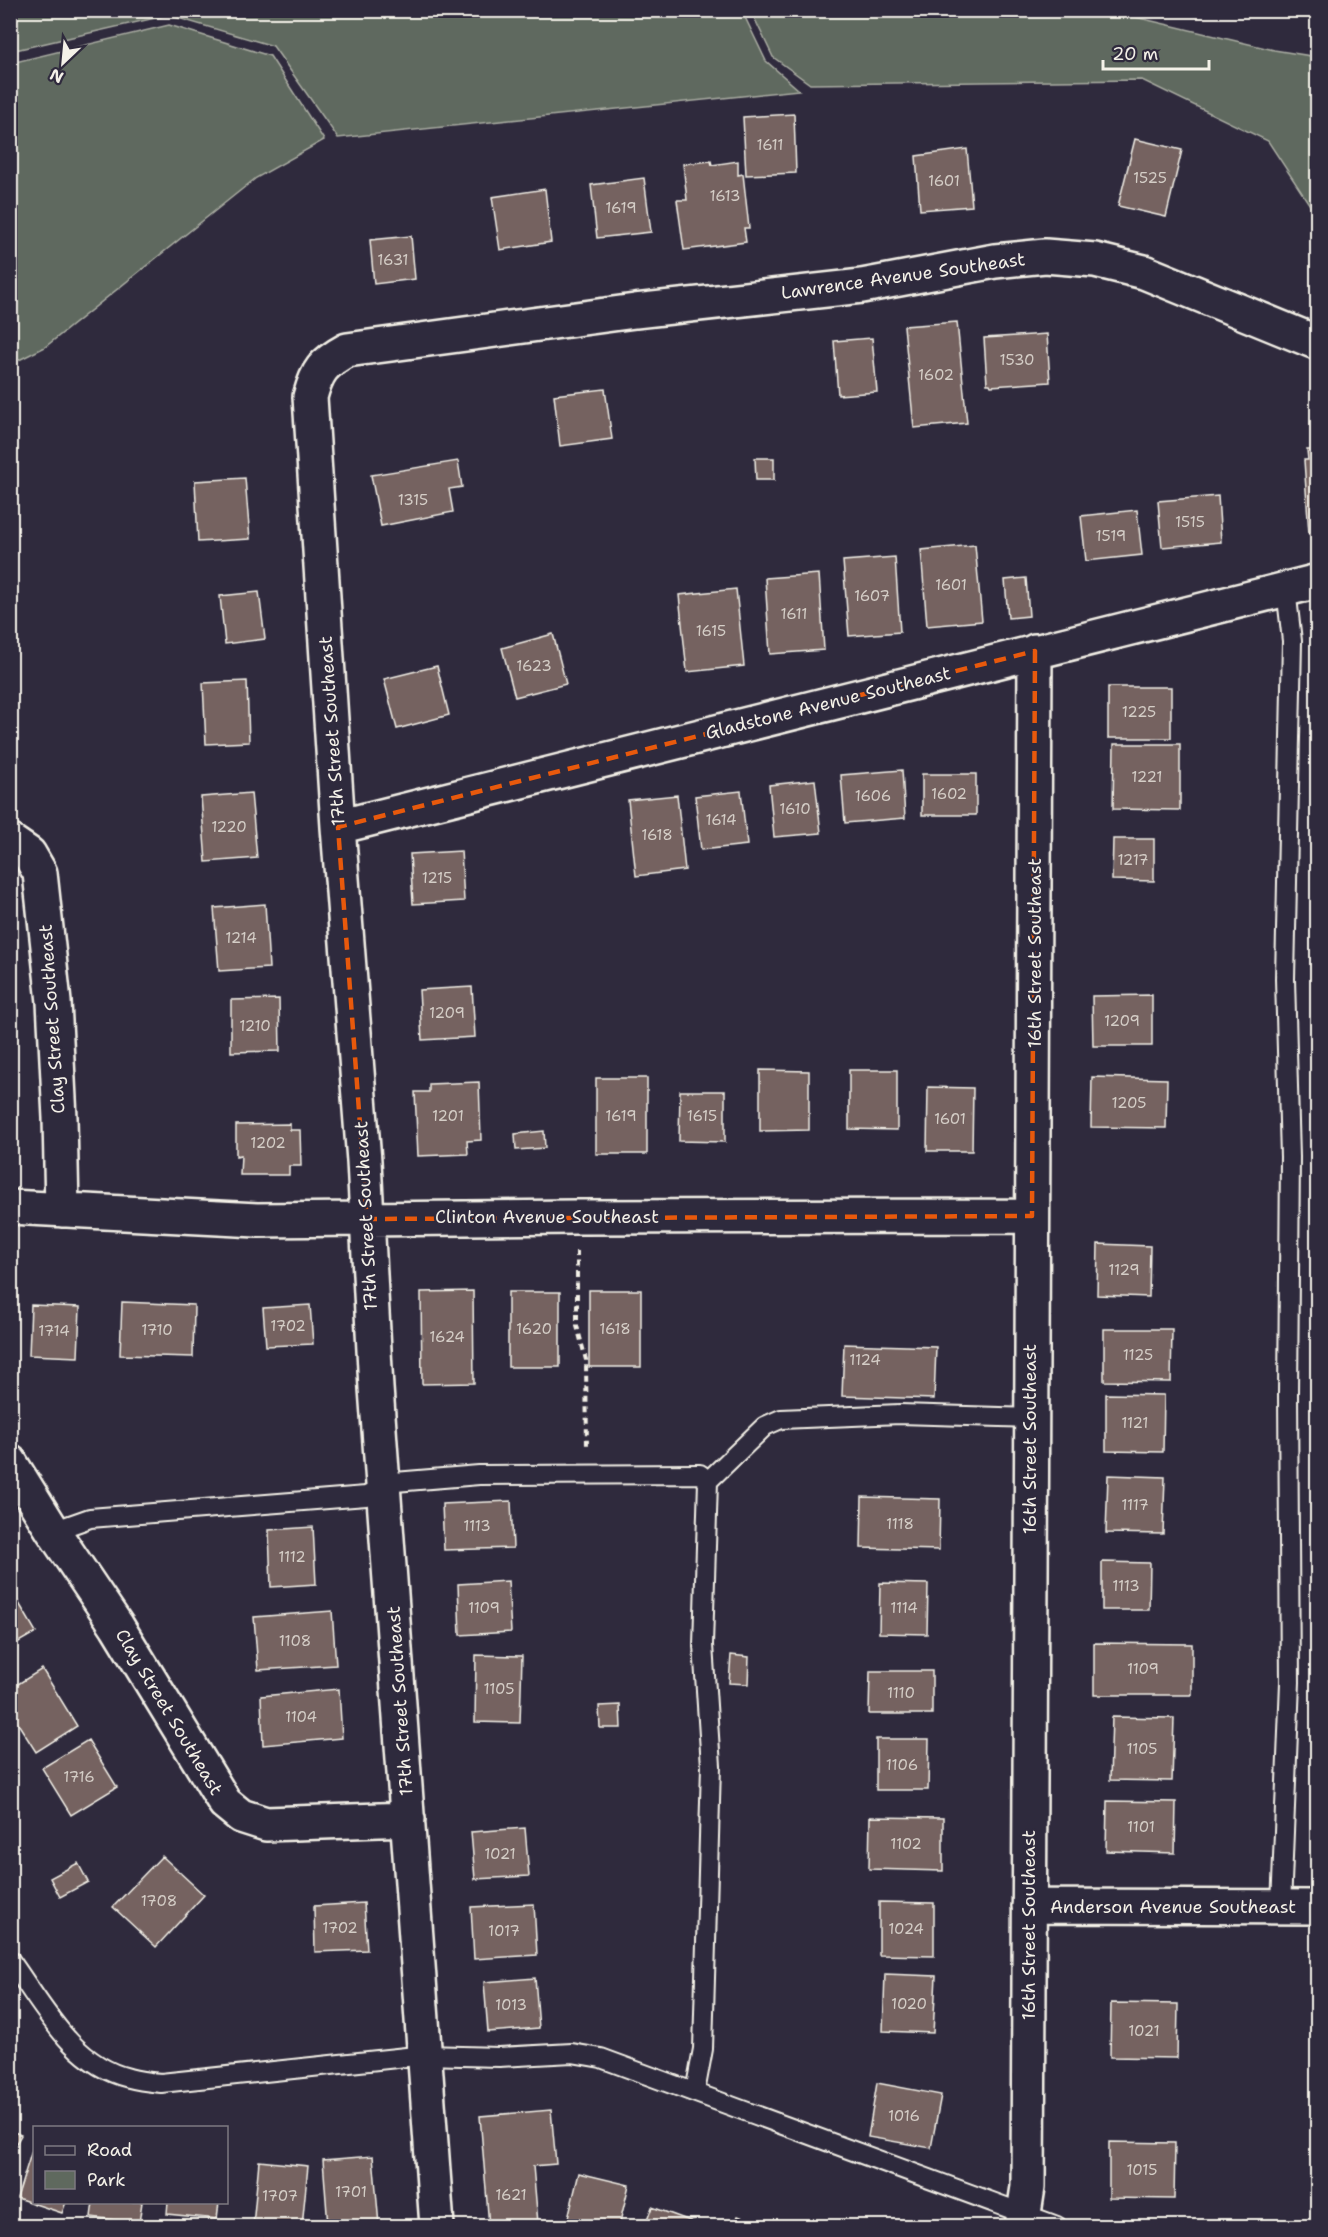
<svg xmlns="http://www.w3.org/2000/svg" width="1328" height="2237" viewBox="0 0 1328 2237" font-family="'Shantell Sans',sans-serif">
	<rect width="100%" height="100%" fill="#2f2a3d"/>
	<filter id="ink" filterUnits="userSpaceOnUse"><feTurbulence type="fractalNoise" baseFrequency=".0167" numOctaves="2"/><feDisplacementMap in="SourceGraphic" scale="12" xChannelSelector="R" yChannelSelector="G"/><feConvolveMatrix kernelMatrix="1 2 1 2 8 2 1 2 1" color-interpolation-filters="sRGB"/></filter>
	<g filter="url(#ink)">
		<path fill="#5f695e" stroke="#aaada3" stroke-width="1.5" d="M742,11L766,61L799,90L338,138L273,46L168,15L11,51V11Z
			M751,11H1110L1274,50L1317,57V216L1268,141L1142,80L810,84L773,57Z
			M169,25L270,56L324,140L256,178L45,347L11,364V63Z"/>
		<path fill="#746261" stroke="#f4f1e8" stroke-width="1.5" d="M794,114L796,173L746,175L743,117Z
			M1135,139L1182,150L1166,217L1118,206Z
			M967,149L972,206L920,210L916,156Z
			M711,161L712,165L738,161V175L743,174L749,228H744L746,242L684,250L677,200H687L683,164Z
			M644,178L651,232L597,238L591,185Z
			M545,189L551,242L500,250L492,197Z
			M411,236L415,279L374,284L370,240Z
			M957,322L967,423L914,428L904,326Z
			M1047,334L1050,382L991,386L990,384H987L984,338Z
			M872,338L877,392L838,395L834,341Z
			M605,389L612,439L560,446L554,395Z
			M1307,450H1318V534H1309L1304,460H1308Z
			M755,458H774V480H756Z
			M458,461L462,487L449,489L453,512L381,526L371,475Z
			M245,478L250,539L198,542L195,481Z
			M1218,496L1221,542L1162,547L1158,501Z
			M1137,510L1142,555L1086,561L1081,516Z
			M975,545L982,621L927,626L921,550Z
			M895,557L900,632L849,636L843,561Z
			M819,574L824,650L770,654L765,578Z
			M1026,578L1029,616L1008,618L1005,580Z
			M736,589L744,666L687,672L679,595Z
			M259,592L265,639L225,644L220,596Z
			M553,634L566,684L515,697L502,648Z
			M437,666L449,715L397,729L384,679Z
			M247,681L249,742L206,744L203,683Z
			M1108,687H1171V738H1108Z
			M1114,744H1180V810L1113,809Z
			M902,770L905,818L845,823L841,775Z
			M922,774H976V815H922Z
			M815,780L821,833L774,837L769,785Z
			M741,791L747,845L701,850L695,796Z
			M251,793L257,858L206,862L201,797Z
			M677,795L685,870L636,876L628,800Z
			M1113,839H1154V881L1112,880Z
			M461,851L464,901L413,904L410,854Z
			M265,904L269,968L219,971L214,908Z
			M472,987L475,1037L422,1040L419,990Z
			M1152,995V1046H1093L1092,996Z
			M279,999L280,1051L231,1052V1000Z
			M760,1070L809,1071V1130L760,1131Z
			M849,1070H897V1130L849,1129Z
			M1092,1077L1167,1079L1166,1128L1091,1127Z
			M596,1078H647V1154H596Z
			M479,1082L481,1140L467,1141L468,1154L418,1156L415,1092H429V1084Z
			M928,1087L973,1088L972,1151H927Z
			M680,1091H725V1142L679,1141Z
			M290,1124V1130H300L301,1166H289V1175H240L241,1155L236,1156V1125Z
			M544,1131L545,1148L516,1150L515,1134Z
			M1098,1244L1150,1246L1149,1297L1097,1295Z
			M589,1290H641V1367H589Z
			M473,1291L474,1383L422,1384L421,1292Z
			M508,1292H560V1367H508Z
			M122,1302L194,1305L193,1357L120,1355Z
			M31,1305L80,1307L78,1357L29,1355Z
			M310,1305L313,1344L266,1346L263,1308Z
			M1104,1329H1172L1171,1382L1104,1381Z
			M844,1344L936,1347L934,1399L842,1396Z
			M1106,1394L1164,1395L1163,1452L1106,1451Z
			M1108,1475L1165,1477L1163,1534L1106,1533Z
			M862,1497L940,1499L939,1550L861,1548Z
			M511,1501L513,1548L444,1550L442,1504Z
			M313,1527L316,1584L271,1587L269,1530Z
			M1102,1562L1150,1563L1149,1610H1102Z
			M508,1581L511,1632L460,1635L458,1584Z
			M880,1583L928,1584L927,1634L879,1633Z
			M10,1588L36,1632L10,1647Z
			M332,1611L336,1665L258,1670L254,1617Z
			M1094,1643L1192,1644V1695H1094Z
			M476,1655L522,1656L520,1723L475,1722Z
			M731,1655L749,1657L748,1684L729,1683Z
			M42,1669L77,1726L36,1752L10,1711V1689Z
			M870,1671H932V1714H869Z
			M339,1689L342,1738L263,1745L261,1696Z
			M620,1705L621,1728H600L599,1706Z
			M1112,1717L1174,1718L1172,1781L1110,1780Z
			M876,1739H929L928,1790H876Z
			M88,1740L117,1787L71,1815L42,1768Z
			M1107,1801L1176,1802L1175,1853L1106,1851Z
			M870,1817L943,1818V1871L869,1869Z
			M525,1828L529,1876L475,1879L471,1832Z
			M162,1856L204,1895L156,1947L113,1907Z
			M78,1863L88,1882L60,1897L50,1878Z
			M879,1902L934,1903V1956L879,1955Z
			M364,1903L367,1950L315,1952L314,1906Z
			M534,1904L537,1955L474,1959L471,1907Z
			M885,1974L936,1976L933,2033L883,2031Z
			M535,1978L539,2028L488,2032L484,1982Z
			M1111,2003L1178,2004L1177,2058L1110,2057Z
			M877,2083L941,2095L931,2148L868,2137Z
			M551,2110L556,2164L533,2166L538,2223L528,2224V2226H489L480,2116Z
			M10,2130L21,2135L10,2154Z
			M1109,2142L1175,2143L1174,2199L1109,2198Z
			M34,2144V2202H66L62,2213L17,2198Z
			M373,2156L379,2225L328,2226L323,2160Z
			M259,2161L308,2166L302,2226H253Z
			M579,2173L629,2185L619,2226H566Z
			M93,2202H142L139,2223L91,2217Z
			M168,2202H219L217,2219L167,2214Z
			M652,2207L704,2226H645Z
			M738,2216L765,2226H734Z"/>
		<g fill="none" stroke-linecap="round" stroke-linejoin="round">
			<defs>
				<path id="lane" d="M708,1481L765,1426L781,1419L900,1414L1030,1418
					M53,1531L90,1518L366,1496L395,1482L479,1475L700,1474L708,1481L703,1645L711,1766L703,2049L695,2092
					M1281,1907L1290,1682L1288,1394L1290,1157L1285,979L1292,641L1286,589
					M10,1960C42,2004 72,2065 129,2078C139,2081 150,2082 161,2083L425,2055L499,2057L572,2053L601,2058L1057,2226"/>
				<path id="street" d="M338,827L1318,581
					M10,841L29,854L40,873L54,1002L60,1118L62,1210
					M10,1207L257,1220L577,1217L1032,1216
					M10,1462L53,1531L117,1626L225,1803L241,1816L266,1824L408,1819
					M1029,1906L1318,1907
					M437,2226L376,1388L364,1161L338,827L310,397C317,371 323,363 347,350L635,311L862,286L995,261L1045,256L1095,260L1144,272L1318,343
					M1022,2226L1028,2187C1029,1675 1035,1163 1035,651"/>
			</defs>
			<use href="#lane" stroke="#f4f1e8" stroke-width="22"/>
			<use href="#street" stroke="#f4f1e8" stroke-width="38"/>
			<path stroke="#f4f1e8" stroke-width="4" stroke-dasharray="6 4.5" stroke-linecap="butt" d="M577,1251V1326L586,1360L587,1449"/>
			<use href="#lane" stroke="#2f2a3d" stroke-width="18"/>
			<use href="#street" stroke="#2f2a3d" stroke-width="33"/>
		</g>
	</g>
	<path fill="none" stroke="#e8590c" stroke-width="4.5" stroke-dasharray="12 8" stroke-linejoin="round" d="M1035,651L1032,1216L367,1219L338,827Z"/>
	<g text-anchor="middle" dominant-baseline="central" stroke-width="4.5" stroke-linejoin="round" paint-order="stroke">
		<g font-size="15" fill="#d4cdc6">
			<text x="770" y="145">1611</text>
			<text x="1150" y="178">1525</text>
			<text x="944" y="181">1601</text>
			<text x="725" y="196">1613</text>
			<text x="621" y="208">1619</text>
			<text x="393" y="260">1631</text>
			<text x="1017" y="360">1530</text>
			<text x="936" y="375">1602</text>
			<text x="413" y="500">1315</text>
			<text x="1190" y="522">1515</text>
			<text x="1111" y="536">1519</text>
			<text x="951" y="585">1601</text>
			<text x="872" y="596">1607</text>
			<text x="794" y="614">1611</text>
			<text x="711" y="631">1615</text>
			<text x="534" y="666">1623</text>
			<text x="1139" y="712">1225</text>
			<text x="1147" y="777">1221</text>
			<text x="949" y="794">1602</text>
			<text x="873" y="796">1606</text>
			<text x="795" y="809">1610</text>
			<text x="721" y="820">1614</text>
			<text x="229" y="827">1220</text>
			<text x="657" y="835">1618</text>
			<text x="1133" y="860">1217</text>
			<text x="437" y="878">1215</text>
			<text x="241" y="938">1214</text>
			<text x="447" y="1013">1209</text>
			<text x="1122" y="1021">1209</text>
			<text x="255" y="1026">1210</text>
			<text x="1129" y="1103">1205</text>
			<text x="448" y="1116">1201</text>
			<text x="621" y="1116">1619</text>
			<text x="702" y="1116">1615</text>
			<text x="950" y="1119">1601</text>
			<text x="268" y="1143">1202</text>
			<text x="1124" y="1270">1129</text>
			<text x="288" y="1326">1702</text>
			<text x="534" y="1329">1620</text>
			<text x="615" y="1329">1618</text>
			<text x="157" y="1330">1710</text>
			<text x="54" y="1331">1714</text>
			<text x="447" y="1337">1624</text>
			<text x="1138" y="1355">1125</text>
			<text x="865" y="1360">1124</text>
			<text x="1135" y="1423">1121</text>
			<text x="1135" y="1505">1117</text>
			<text x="900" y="1524">1118</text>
			<text x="477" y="1526">1113</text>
			<text x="292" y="1557">1112</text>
			<text x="1126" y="1586">1113</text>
			<text x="484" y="1608">1109</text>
			<text x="904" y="1608">1114</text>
			<text x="295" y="1641">1108</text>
			<text x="1143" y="1669">1109</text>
			<text x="499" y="1689">1105</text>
			<text x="901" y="1693">1110</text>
			<text x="301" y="1717">1104</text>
			<text x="1142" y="1749">1105</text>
			<text x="902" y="1765">1106</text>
			<text x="79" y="1777">1716</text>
			<text x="1141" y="1827">1101</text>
			<text x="906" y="1844">1102</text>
			<text x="500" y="1854">1021</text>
			<text x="159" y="1901">1708</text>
			<text x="340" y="1928">1702</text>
			<text x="906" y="1929">1024</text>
			<text x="504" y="1931">1017</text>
			<text x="909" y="2004">1020</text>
			<text x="511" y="2005">1013</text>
			<text x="1144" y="2031">1021</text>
			<text x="904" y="2116">1016</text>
			<text x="1142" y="2170">1015</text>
			<text x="351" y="2192">1701</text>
			<text x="511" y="2195">1621</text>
			<text x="280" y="2196">1707</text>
		</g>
		<g font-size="18" fill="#f4f1e8" stroke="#2f2a3d">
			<text transform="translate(903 276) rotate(-8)">Lawrence Avenue Southeast</text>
			<text transform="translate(828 703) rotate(-14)">Gladstone Avenue Southeast</text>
			<text transform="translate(332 731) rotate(-94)">17th Street Southeast</text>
			<text transform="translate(1035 953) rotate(-90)">16th Street Southeast</text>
			<text transform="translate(52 1019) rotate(-94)">Clay Street Southeast</text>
			<text transform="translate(366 1216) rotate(-93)">17th Street Southeast</text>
			<text x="547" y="1217">Clinton Avenue Southeast</text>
			<text transform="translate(1030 1439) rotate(-90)">16th Street Southeast</text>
			<text transform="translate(400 1701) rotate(-94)">17th Street Southeast</text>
			<text transform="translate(169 1712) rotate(59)">Clay Street Southeast</text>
			<text x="1173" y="1907">Anderson Avenue Southeast</text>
			<text transform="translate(1029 1925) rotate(-90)">16th Street Southeast</text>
		</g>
	</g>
	<rect width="1328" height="2237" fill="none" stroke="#2f2a3d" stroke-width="36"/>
	<rect x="18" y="18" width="1292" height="2201" fill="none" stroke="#f4f1e8" stroke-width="2" filter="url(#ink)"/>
	<rect x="33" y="2126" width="195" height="78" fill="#2f2a3d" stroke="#7e7a81" stroke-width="1.5"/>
	<rect x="45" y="2146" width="30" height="9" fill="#2f2a3d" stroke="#7e7a81" stroke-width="1.5"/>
	<text x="87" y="2156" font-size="18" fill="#f4f1e8">Road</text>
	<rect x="45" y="2171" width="30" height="18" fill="#5f695e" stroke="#7e7a81" stroke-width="1.5"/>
	<text x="87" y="2186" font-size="18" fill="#f4f1e8">Park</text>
	<g transform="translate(63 63) rotate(206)" stroke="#2f2a3d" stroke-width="4.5" paint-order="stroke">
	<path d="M0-4.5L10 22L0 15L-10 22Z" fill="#f4f1e8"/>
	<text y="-9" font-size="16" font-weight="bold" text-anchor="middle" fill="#f4f1e8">N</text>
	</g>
	<path d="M1103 60v9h106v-9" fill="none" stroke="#f4f1e8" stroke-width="3"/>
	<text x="1112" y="60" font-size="18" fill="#f4f1e8" stroke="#2f2a3d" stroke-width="4.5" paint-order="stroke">20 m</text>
</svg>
